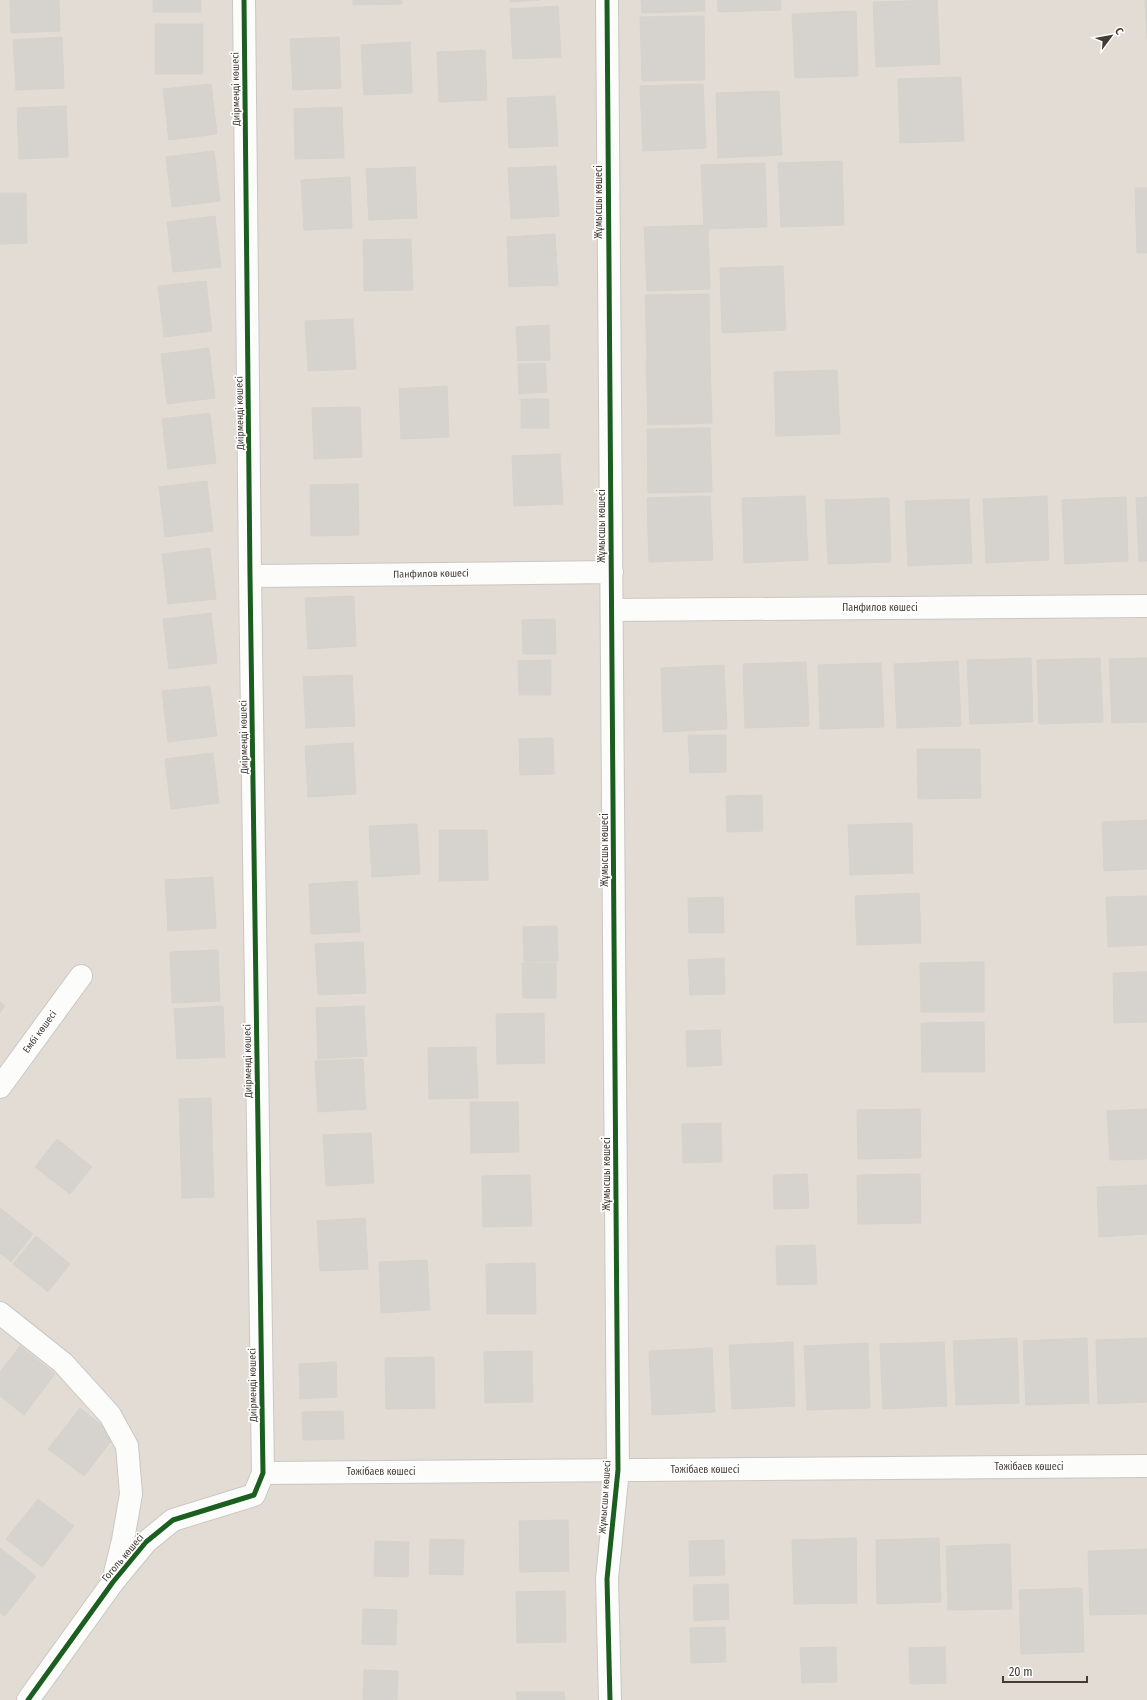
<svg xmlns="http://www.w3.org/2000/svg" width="1147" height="1700" viewBox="0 0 1147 1700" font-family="'Fira Sans Condensed',sans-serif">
	<rect width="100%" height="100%" fill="#eeebe6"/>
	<path fill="#e2dcd4" d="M0,0H1147V1700H0Z"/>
	<path fill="#d6d2cd" stroke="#d6d2cc" d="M10,0H59L60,31L11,33Z
		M153,0H201V12H153Z
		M353,0H402V4L353,5Z
		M510,0H540L510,2Z
		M641,0H705V11L642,13Z
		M717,0H781V10L718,12Z
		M937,0L940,64L876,67L873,2Z
		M1145,0H1147V38Z
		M558,6L561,57L513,59L510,9Z
		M856,11L858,76L795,78L792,14Z
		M704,16L705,80L642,81L640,17Z
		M155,24H203V74H155Z
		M62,37L64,88L16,90L13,40Z
		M339,37L341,88L293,90L290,39Z
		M410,42L412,93L364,95L361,45Z
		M485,50L487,100L439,102L437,52Z
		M961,77L964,141L900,143L898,79Z
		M211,84L217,134L169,140L163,89Z
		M703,84L706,148L643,151L640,86Z
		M779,91L782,155L718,158L716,93Z
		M555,96L558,146L509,148L507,98Z
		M66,106L68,157L19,159L17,108Z
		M342,107L344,158L295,159L294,109Z
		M214,151L220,201L172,207L166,157Z
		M842,161L844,225L781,227L778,163Z
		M765,163L767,227L704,229L701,165Z
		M556,166L559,216L511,219L508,168Z
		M415,167L417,218L369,220L366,169Z
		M350,177L352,228L304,230L301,180Z
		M1135,188H1147V253H1137Z
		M0,193H26L27,243L0,244Z
		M215,216L221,267L173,272L167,222Z
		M708,225L710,289L647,291L644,227Z
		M555,234L558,285L509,287L507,237Z
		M411,239L413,290L364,291L363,240Z
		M783,266L786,330L722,333L720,268Z
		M206,281L212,331L164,337L158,286Z
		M709,294L710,358L647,360L645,295Z
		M353,319L356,369L308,371L305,321Z
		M549,325L550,360L518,361L516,327Z
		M209,348L215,398L167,404L161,354Z
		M710,358L712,423L648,425L646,361Z
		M545,363L547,392L519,394L518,364Z
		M837,370L840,434L776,436L774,372Z
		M447,386L449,437L401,439L399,389Z
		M521,399H549V428H521Z
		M360,407L362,457L314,459L312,408Z
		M210,413L216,463L168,469L162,419Z
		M710,428L712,492L648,493L647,429Z
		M560,454L563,504L514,506L512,456Z
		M207,481L213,531L165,537L159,487Z
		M358,484L359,535L311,536L310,485Z
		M710,496L713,560L649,562L647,498Z
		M805,496L808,560L744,563L742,498Z
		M1047,496L1049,560L986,563L983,499Z
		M1126,497L1128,561L1065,564L1062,500Z
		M1147,497V561L1139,562L1136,498Z
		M889,498L891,562L828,564L825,500Z
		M969,499L972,563L908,566L905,501Z
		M210,548L216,599L168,604L162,554Z
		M354,596L356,646L308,649L305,598Z
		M211,613L217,663L169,669L163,619Z
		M555,619L556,654H523L522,620Z
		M1031,658L1033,722L970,724L967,660Z
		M1100,658L1103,722L1039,724L1037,660Z
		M1147,658V722L1112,723L1109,659Z
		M551,660V695H519L518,661Z
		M958,661L961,726L897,728L894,664Z
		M806,662L809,726L745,728L743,664Z
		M881,663L884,727L820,729L818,665Z
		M724,665L727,729L663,732L661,668Z
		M352,675L355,726L306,728L303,677Z
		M210,686L217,736L168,742L162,691Z
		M688,735H726V772L690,773Z
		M553,738L554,774L520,775L519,739Z
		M353,743L356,794L308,797L305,746Z
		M917,749H980L981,798L918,799Z
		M213,753L219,803L171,809L165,759Z
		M762,795L763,831L727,832L726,796Z
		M1147,820V869L1104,871L1102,822Z
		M912,823L913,873L850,875L848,825Z
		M417,824L420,874L372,877L369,826Z
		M439,830H487L488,880L439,881Z
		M213,877L216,928L168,931L165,880Z
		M357,881L360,932L311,934L309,884Z
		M919,893L921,943L857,945L855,896Z
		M1147,896V945L1108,947L1106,897Z
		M723,897L724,933H689L688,898Z
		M557,926L558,961L524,962L523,927Z
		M363,942L366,993L318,995L315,944Z
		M218,950L220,1001L172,1003L170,952Z
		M724,958L725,994L690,995L688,960Z
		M984,962V1012H921L920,963Z
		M522,963H556V998H523Z
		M1147,972V1022L1114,1023L1113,973Z
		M0,1002L5,1006L0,1013Z
		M223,1006L225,1057L177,1059L174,1009Z
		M364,1006L367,1056L318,1059L316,1008Z
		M544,1013L545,1063L497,1064L496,1014Z
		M984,1022L985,1072H922L921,1023Z
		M720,1030L722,1065L687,1067L686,1031Z
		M476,1047L478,1098L429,1099L428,1048Z
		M363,1059L366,1109L318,1112L315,1061Z
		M211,1098L214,1197L182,1198L179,1099Z
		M470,1102H518L519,1152L471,1153Z
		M920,1109L921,1158L858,1159L857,1110Z
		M1147,1109V1159L1110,1160L1107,1111Z
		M721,1123L722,1162L683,1163L682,1124Z
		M371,1133L374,1183L326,1186L323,1135Z
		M57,1139L92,1167L70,1194L35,1167Z
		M807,1174L809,1208L774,1209L773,1175Z
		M920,1174L921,1223L858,1224L857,1175Z
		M530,1175L532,1226L483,1227L482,1176Z
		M1147,1185V1234L1099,1237L1097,1187Z
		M0,1208L33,1234L11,1262L0,1253Z
		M365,1218L368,1269L320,1271L317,1221Z
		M36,1236L70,1264L48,1292L13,1264Z
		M815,1245L817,1284L777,1285L776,1246Z
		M427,1260L430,1310L381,1313L379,1262Z
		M535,1263L536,1314H487L486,1264Z
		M1017,1338L1019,1403L956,1405L953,1341Z
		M1087,1338L1089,1403L1026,1405L1023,1341Z
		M1147,1338V1402L1098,1404L1096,1340Z
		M793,1342L795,1406L732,1409L729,1345Z
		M944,1342L947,1406L883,1409L880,1344Z
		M868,1343L870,1408L807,1410L804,1346Z
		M20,1346L55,1374L24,1415L0,1396V1372Z
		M712,1348L715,1412L652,1415L649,1351Z
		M532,1351L533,1402L485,1403L484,1352Z
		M434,1357L435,1408L386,1409L385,1358Z
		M336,1362L337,1397L300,1399L299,1364Z
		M80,1408L115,1436L84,1476L48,1449Z
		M343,1411L344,1439L303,1440L302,1412Z
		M38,1499L74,1526L42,1567L6,1539Z
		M568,1520L569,1571L520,1572L519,1521Z
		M856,1538L857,1603L794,1604L792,1540Z
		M939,1538L941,1602L877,1604L876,1540Z
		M430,1539L464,1540L463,1575L429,1574Z
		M724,1540L725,1575L690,1576L689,1541Z
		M375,1541L409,1542L408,1577L374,1576Z
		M1010,1544L1012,1609L948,1610L946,1546Z
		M0,1548L36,1576L5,1616L0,1613Z
		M1147,1549V1614L1090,1615L1088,1551Z
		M728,1584L729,1619L694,1621L693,1585Z
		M1082,1588L1084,1652L1021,1654L1019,1590Z
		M565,1591L566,1642L517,1643L516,1592Z
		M363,1609L397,1610L396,1645L362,1644Z
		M725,1627L726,1662L691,1663L690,1628Z
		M836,1647L837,1682L802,1683L800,1648Z
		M945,1647L946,1683L910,1684L909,1648Z
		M364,1670L398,1671L397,1700H363Z
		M516,1692H564L565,1700H517Z"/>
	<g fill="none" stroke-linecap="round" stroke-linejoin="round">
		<defs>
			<path id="minor" d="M607,0L618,1470L607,1579L610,1700
				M250,576L612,572
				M612,610L1147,606
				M0,1087L81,976
				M0,1313L63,1363L110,1415L127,1446L131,1494L123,1540L114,1577
				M263,1473L1147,1466
				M28,1700L113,1582L146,1542L173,1520L254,1495L263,1473L250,576L244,0"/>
		</defs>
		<use href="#minor" stroke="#cac7c3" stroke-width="24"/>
		<use href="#minor" stroke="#fcfcfb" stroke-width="22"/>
		<defs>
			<path id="cycleway" d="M607,0L618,1470L607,1579L610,1700
				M28,1700L113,1582L146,1542L173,1520L254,1495L263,1473L250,576L244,0"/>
		</defs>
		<use href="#cycleway" stroke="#fff" stroke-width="8"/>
		<use href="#cycleway" stroke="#1b5e20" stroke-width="5"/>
	</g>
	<g text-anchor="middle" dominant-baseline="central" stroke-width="3.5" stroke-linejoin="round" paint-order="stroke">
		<g font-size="10" fill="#433b34" stroke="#fff">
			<text transform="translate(236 89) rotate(-91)">Диірменді көшесі</text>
			<text transform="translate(599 202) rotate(-90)">Жұмысшы көшесі</text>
			<text transform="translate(240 413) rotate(-91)">Диірменді көшесі</text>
			<text transform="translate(602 526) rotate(-90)">Жұмысшы көшесі</text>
			<text transform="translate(431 574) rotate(-1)">Панфилов көшесі</text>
			<text x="880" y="608">Панфилов көшесі</text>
			<text transform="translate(244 737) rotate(-91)">Диірменді көшесі</text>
			<text transform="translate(605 850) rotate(-90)">Жұмысшы көшесі</text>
			<text transform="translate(40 1032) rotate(-54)">Ембі көшесі</text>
			<text transform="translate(248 1061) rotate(-91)">Диірменді көшесі</text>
			<text transform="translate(607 1174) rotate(-90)">Жұмысшы көшесі</text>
			<text transform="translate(253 1385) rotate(-91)">Диірменді көшесі</text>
			<text x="1029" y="1467">Тәжібаев көшесі</text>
			<text x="705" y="1470">Тәжібаев көшесі</text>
			<text x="381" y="1472">Тәжібаев көшесі</text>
			<text transform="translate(605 1497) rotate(-86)">Жұмысшы көшесі</text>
			<text transform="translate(123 1558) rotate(-50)">Гоголь көшесі</text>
		</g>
	</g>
	<g transform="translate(1111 36) rotate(58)" stroke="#ffffff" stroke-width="3" paint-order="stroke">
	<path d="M0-3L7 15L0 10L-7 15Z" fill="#433b34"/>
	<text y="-6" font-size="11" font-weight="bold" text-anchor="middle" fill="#433b34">С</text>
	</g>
	<path d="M1003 1676v6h84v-6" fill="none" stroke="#433b34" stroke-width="2"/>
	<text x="1009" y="1676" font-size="12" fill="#433b34" stroke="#ffffff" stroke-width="3" paint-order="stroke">20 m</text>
</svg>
